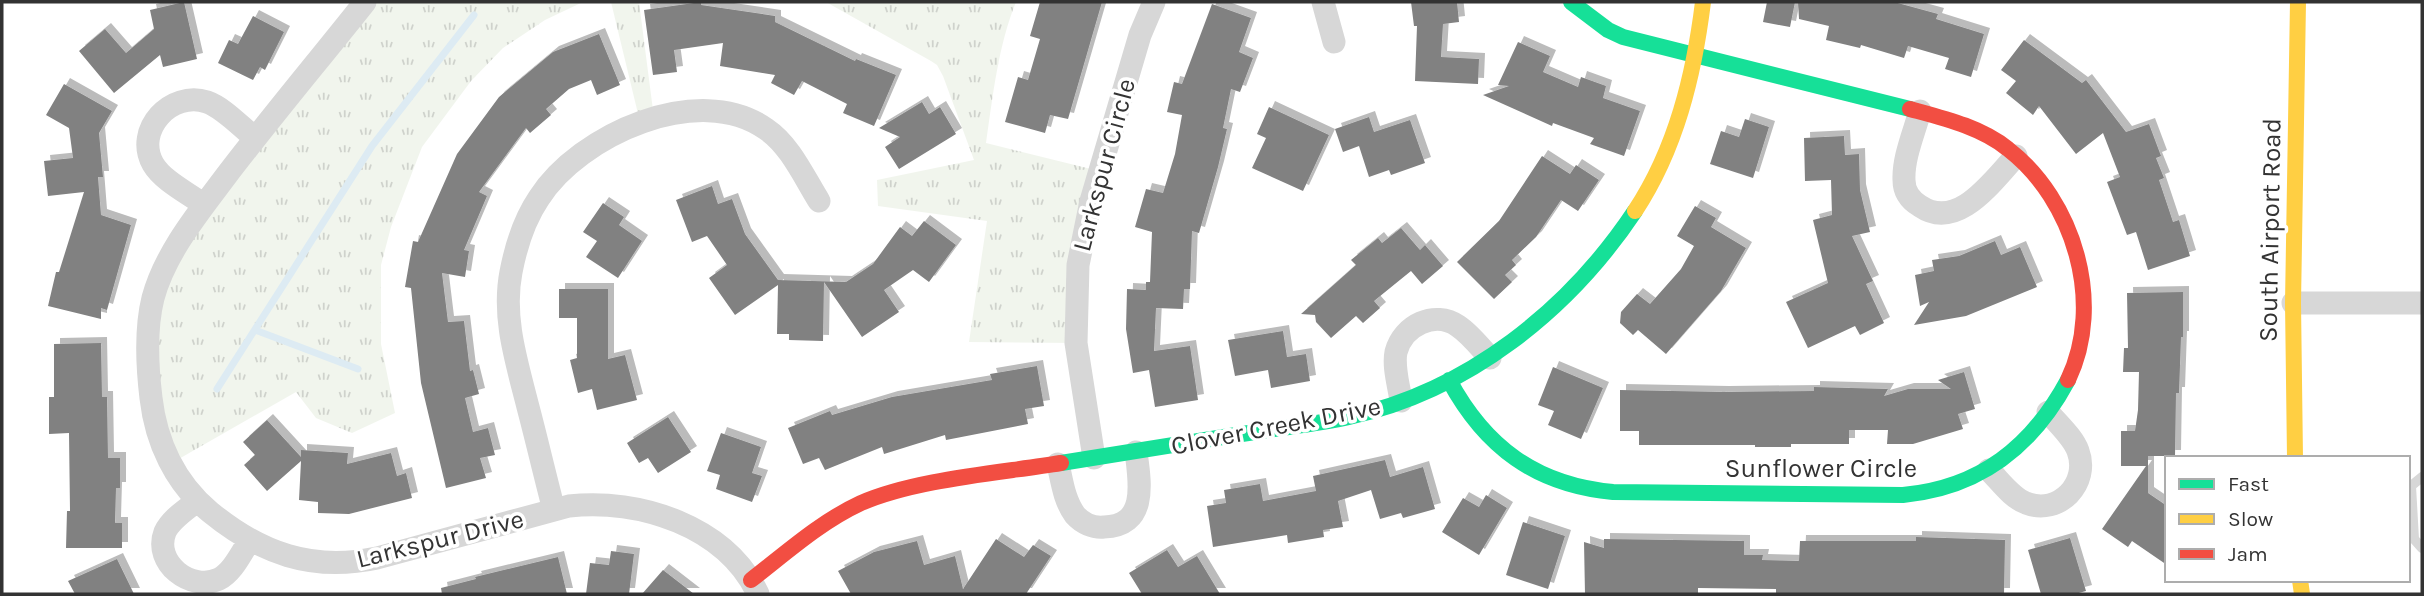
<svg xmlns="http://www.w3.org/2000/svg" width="2424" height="596" viewBox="0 0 2424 596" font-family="Karla,sans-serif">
	<defs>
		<pattern id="grass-tufts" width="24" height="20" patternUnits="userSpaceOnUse" patternTransform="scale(1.75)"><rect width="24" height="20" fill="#f1f5ed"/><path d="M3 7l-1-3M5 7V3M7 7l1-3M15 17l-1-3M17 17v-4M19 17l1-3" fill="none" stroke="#cfd2cc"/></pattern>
		<filter id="shadow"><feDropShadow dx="6" dy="-6" stdDeviation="0" flood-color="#0004"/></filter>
	</defs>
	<rect width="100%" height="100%" fill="#fff"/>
	<path fill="url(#grass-tufts)" d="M365,2H583L545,20L503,48L471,81L422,147L391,227L381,265V344L395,413L352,433L316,418L296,392L170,464L158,434L156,289Z
		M611,2H639L654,118L640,122Z
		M826,2H1016C998,46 993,96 986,143L1099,171L1076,343L969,342L987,221L878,206L877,180L974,160L943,76L937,65L931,61Z"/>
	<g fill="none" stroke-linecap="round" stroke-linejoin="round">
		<path stroke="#ddebf3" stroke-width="7" d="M255,330L358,369
			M217,389L372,146L474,15"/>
	</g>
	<path fill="#818181" filter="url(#shadow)" d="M184,2L197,59L163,67L160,55L114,93L79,51L105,29L126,53L154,29L150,10Z
		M701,2V5L775,16V22L855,61L856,59L896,75L874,126L843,113L847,104L802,81L794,95L771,83L775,75L720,66L723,43L674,50L677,72L653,75L644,10Z
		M1040,2H1102L1068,119L1050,115L1045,133L1005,122L1018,77L1028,80L1040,39L1030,36Z
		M1411,2H1457L1459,22L1443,24L1441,57L1479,59L1478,84L1415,81L1417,26H1414Z
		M1767,2H1795L1790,27L1763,22Z
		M1798,2H1894L1938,14L1936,19L1984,34L1971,77L1945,69L1949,58L1908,46L1904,58L1861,45L1860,48L1826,40L1829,26L1799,19Z
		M1212,4L1251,18L1239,52L1253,58L1240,92L1231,89L1223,128L1227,129L1218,167L1199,233L1192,231L1190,289H1184L1183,309L1156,308L1154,351L1190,346L1198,400L1155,407L1149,370L1133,373L1126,329L1127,289L1146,290V282H1150L1152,232L1135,227L1146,189L1163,193L1175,154L1182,115L1167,112L1174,82L1182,84Z
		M253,16L284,32L265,70L260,67L253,80L218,63L229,40L238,44Z
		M599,34L620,85L597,95L591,80L569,89L546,109L551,115L530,133L526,128L479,192L487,196L464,250L469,251L465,277L442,273L448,322L464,321L470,371L473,370L479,394L465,398L473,432L488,428L495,455L480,458L486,478L446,488L421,383L411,288L405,287L413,241L418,242L457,154L499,97L553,52Z
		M2024,40L2082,83L2086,80L2126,132L2149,124L2161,156L2156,158L2164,178L2159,180L2173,222L2179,220L2190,256L2148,270L2136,232L2127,235L2107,182L2120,177L2103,133L2076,154L2039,106L2033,115L2006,93L2016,81L2001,70Z
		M1518,42L1550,56L1543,72L1578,87L1581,77L1606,86L1603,98L1640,111L1624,156L1590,144L1594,138L1553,123L1552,126L1483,95L1509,86L1498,85Z
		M64,84L112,111L99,133L103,177H98L101,215L131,225L107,310L101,308V319L48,306L56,272H59L84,192L48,196L44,161L73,158L69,128L46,115Z
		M922,102L929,114L940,107L956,134L899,169L885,147L900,137L879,128Z
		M1269,107L1329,135L1303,191L1252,168L1266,138L1257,134Z
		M1369,117L1374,132L1410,120L1425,163L1391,175L1389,170L1369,177L1359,146L1343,152L1335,129Z
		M1745,119L1769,127L1753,178L1710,164L1721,131L1739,137Z
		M1844,136L1845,155L1859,154L1860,190L1870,232L1852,236L1873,281L1866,284L1884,323L1860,335L1855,326L1808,348L1786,302L1828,283L1813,220L1832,215L1831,180L1805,181L1804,138Z
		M1542,156L1570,174L1576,165L1599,180L1578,211L1561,200L1536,237L1512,260L1516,265L1505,275L1512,282L1494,299L1457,262L1499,221Z
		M712,186L718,204L732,199L745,234L778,280L846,282L873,264L900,227L912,236L924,221L956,245L929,282L913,270L884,290L899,312L862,337L824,282L823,341L789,340V334H777L778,285L735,315L709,278L727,265L707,236L692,242L676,200Z
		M603,203L624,217L619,225L642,241L618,278L586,257L597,241L583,232Z
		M1695,206L1716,218L1711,227L1746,248L1721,291L1666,354L1638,330L1633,335L1620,323L1621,312L1637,294L1650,304L1681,269L1694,246L1677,236Z
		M1401,228L1420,250L1425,245L1443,266L1422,284L1411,271L1374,301L1380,308L1363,323L1356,316L1331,338L1316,322L1315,315L1301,314L1356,265L1351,260L1378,238L1382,243Z
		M1995,241L2001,255L2020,247L2037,287L1966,316L1914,325L1929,302L1920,306L1915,275L1934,271L1932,260L1959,256Z
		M559,289H608V359L625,355L637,400L597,410L592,389L578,393L570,360L577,358V318H559Z
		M2183,292V337H2181L2179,393H2176L2175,456H2148V493L2167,506V565L2132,541L2128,547L2102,529L2146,466H2121V431H2135L2138,410L2139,372H2123L2124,348H2128L2127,293Z
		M1283,331L1287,357L1306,354L1310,381L1271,388L1268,370L1235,376L1228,340Z
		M101,343L102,397H107L108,458H120V488H116L115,523H122V548H66L67,511H70L69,433L49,434V397H54V344Z
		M1037,366L1044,406L1025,409L1028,424L946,440L945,435L884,454L882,447L825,470L819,458L803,464L788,428L830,411L832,415L892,397L992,380L990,374Z
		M1553,367L1603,388L1581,439L1548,425L1554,411L1538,405Z
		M1964,372L1975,409L1958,414L1963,429L1913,444H1887L1888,430H1849V444H1791V447H1755V445H1639V431H1620V390L1723,392L1814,391V387L1888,389L1884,396L1908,389H1951L1938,380Z
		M668,417L691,452L658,473L648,458L639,463L627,443Z
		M267,420L301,457V450L348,453L347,464L391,453L397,476L406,473L412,498L349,514L318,513V502L299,500L301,461L267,491L244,465L255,455L243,442Z
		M721,433L761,447L752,473L762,476L752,502L716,489L720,475L707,471Z
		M1385,460L1390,477L1423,467L1435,509L1403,518L1401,513L1380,519L1371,490L1338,501L1343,527L1323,530L1324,537L1288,543L1287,535L1213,547L1207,506L1226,503L1224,490L1260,484L1263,501L1316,491L1313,476Z
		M1486,495L1507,508L1479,555L1442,532L1463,498L1479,507Z
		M1523,522L1565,536L1548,589L1506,575Z
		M1916,537L2005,540L2004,594H1776V589L1698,588V594H1585L1584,542L1604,548V539L1744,541V555H1763L1762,560L1799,561L1800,541H1916Z
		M2070,538L2086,591L2075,594H2041L2028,550Z
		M996,539L1024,557L1033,545L1051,556L1026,594H851L838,571L874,552L917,541L924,565L955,556L963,589Z
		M1167,550L1178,567L1197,556L1220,594H1142L1129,573Z
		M611,551L634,554L629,594H586L590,563L609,565Z
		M558,557L567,594H442L441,588L476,579L475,577Z
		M117,559L134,594H75L68,581Z
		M663,570L694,594H642Z"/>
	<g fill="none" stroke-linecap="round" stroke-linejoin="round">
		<path stroke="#d7d7d7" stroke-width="10" d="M2422,477L2411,486L2414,539L2422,548"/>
		<path stroke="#d7d7d7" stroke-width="23" d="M365,2C319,60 271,117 226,176C199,212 165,253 153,298C145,330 147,365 151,398C156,442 175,483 210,512C260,553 312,572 377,558L569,506C639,498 726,526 758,594
			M1323,2L1334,42
			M1920,111C1914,133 1903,158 1904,180C1904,192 1910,200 1920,206C1958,232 1993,180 2016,156
			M204,205C188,193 163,181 153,164C134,130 171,90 207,102C224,108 241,127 255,138
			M2293,303H2422
			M1401,401C1399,386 1393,367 1396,352C1403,325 1435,310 1458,326C1470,334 1480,347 1490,358
			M1094,458L1076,343L1078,265L1091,201L1140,35L1154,2
			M1058,464C1062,481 1064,500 1075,515C1082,523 1093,528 1104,527C1148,526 1140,482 1136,452
			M1989,470C2000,481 2012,498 2026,503C2059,516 2090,483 2078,451C2073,437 2058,424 2048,412
			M197,501C186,510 171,519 165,532C153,563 191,592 219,579C233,572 241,553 250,540
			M554,510C545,476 537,441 528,407C517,363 502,318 511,272C516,246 524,220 539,198C579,135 699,81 766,129C790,145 804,177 819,201"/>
		<path stroke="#16e098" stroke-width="16" d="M1571,2L1608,30L1623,37L1910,109
			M1449,380C1485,447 1536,485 1613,492L1903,495C1980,488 2032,447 2068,380
			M1061,463C1125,453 1190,442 1255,432C1286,427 1318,424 1349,417C1468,391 1569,310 1635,211"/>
		<path stroke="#ffcf43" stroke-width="16" d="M1635,211C1676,149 1694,75 1703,2
			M2295,458L2293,303L2298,2
			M2300,580L2302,594"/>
		<path stroke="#f24e42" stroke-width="16" d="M1910,109C1943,118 1981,127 2008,149C2074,200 2105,303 2068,380
			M751,580C786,553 820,522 861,503C916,479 1000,473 1061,463"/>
	</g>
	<g text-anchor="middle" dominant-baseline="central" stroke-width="7" stroke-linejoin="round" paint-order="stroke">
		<g font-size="26" fill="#333" stroke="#fff">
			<text transform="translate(1104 165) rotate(-75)">Larkspur Circle</text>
			<text transform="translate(2270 230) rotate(-89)">South Airport Road</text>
			<text transform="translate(1276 426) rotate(-11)">Clover Creek Drive</text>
			<text x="1821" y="468">Sunflower Circle</text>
			<text transform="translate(440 539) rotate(-14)">Larkspur Drive</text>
		</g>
	</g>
	<rect width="2424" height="596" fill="none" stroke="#333333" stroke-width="7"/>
	<rect x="2165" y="456" width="245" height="126" fill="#ffffff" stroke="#adadad" stroke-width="2"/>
	<rect x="2179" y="479" width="35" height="10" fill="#16e098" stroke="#adadad" stroke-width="2"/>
	<text x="2228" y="491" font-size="21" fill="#333333">Fast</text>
	<rect x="2179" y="514" width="35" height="10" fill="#ffcf43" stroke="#adadad" stroke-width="2"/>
	<text x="2228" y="526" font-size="21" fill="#333333">Slow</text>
	<rect x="2179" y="549" width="35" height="10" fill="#f24e42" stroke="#adadad" stroke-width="2"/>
	<text x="2228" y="561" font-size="21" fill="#333333">Jam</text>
</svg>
